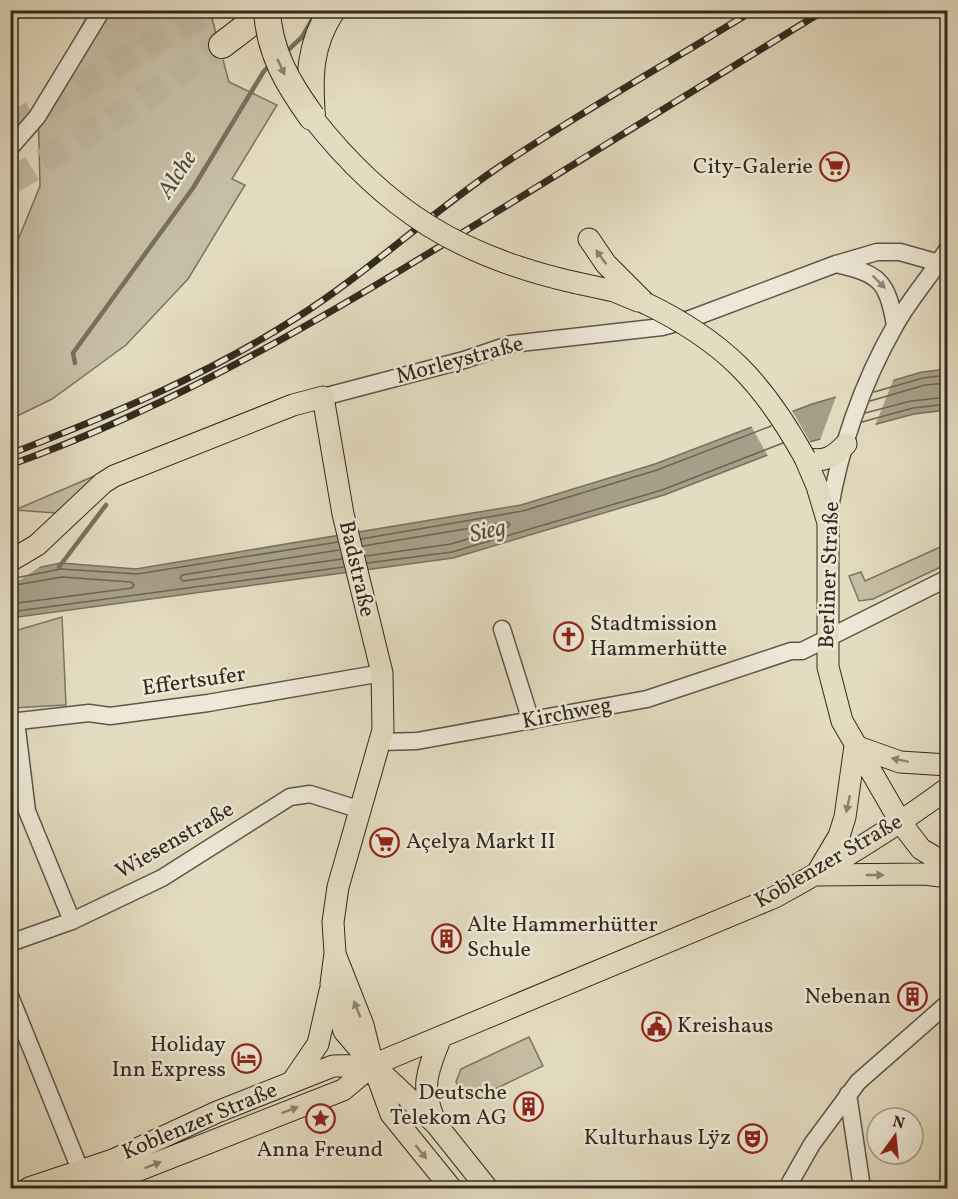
<svg xmlns="http://www.w3.org/2000/svg" width="958" height="1199" viewBox="0 0 958 1199" font-family="Vollkorn,serif">
	<rect width="100%" height="100%" fill="#e4dcc1"/>
	<filter id="stains"><feTurbulence type="fractalNoise" baseFrequency=".00333" numOctaves="4"/><feColorMatrix values="0 0 0 0 .2 0 0 0 0 .09 0 0 0 0 .02 0 0 0 .5 -.17"/></filter>
	<radialGradient id="worn" r=".72"><stop offset=".6" stop-color="#630" stop-opacity="0"/><stop offset="1" stop-color="#630" stop-opacity=".3"/></radialGradient>
	<path fill="#c6bea5" stroke="#7c7461" stroke-width="1.5" d="M90,11H210L229,82L277,105L232,179L245,185L188,279L126,345L52,399L11,419V257L40,186L38,106Z
		M99,474L56,513L15,510Z
		M947,544V564L873,599L859,601L849,576L861,572L865,581Z
		M62,617L66,705L11,708V632Z
		M529,1037L543,1066L470,1101L465,1091L461,1092L456,1082L461,1069Z"/>
	<path fill="#a79f89" stroke="#78705e" stroke-width="1.5" d="M947,369V410L914,414L783,449L664,495L453,558L11,618L10,573L61,563L136,569L521,505L655,464L812,404L922,372Z"/>
	<path fill="#e4dcc1" d="M895,376L874,428L819,443L837,394Z
		M791,409L812,445L769,458L750,424Z
		M39,565L41,566L11,586L10,570Z"/>
	<g fill="none" stroke-linecap="round" stroke-linejoin="round">
		<path stroke="#6c6453" stroke-width="1.5" d="M874,392L923,378L948,375
			M870,401L925,385L948,383
			M865,413L911,401L948,397
			M862,422L913,408L948,404
			M361,539L523,511L657,470L771,426
			M363,546L507,522L510,524L508,527L451,544L366,556
			M339,550L182,575L180,578L183,581L342,559
			M367,563L452,552L662,490L783,443
			M10,579L61,569L137,574L338,542
			M10,586L62,577L131,582L134,585L132,588L10,604
			M10,612L344,567"/>
		<path stroke="#78705e" stroke-width="4.5" d="M285,53L302,37L313,18
			M75,363L73,353L193,188L264,71L271,64
			M59,567L106,505"/>
		<path stroke="#c0b8a0" stroke-width="26" stroke-dasharray="26 13" stroke-linecap="butt" d="M10,127L209,10
			M10,182L122,113L222,45"/>
		<defs>
			<path id="minor" d="M10,148L37,117L102,10
				M836,264C880,274 887,281 895,325
				M323,397L464,360L511,344L662,327L690,319L836,264L877,252H900L939,263H948
				M828,520C838,452 862,383 896,324C911,297 932,275 948,248
				M502,629L531,721
				M16,721L27,811L72,921
				M10,722L89,713L110,716L208,703L382,673
				M381,742L417,741L647,699L791,651H802L948,578
				M10,943L72,921L162,878L290,797L310,794L361,810
				M10,996L81,1172
				M848,1094L862,1188
				M787,1188L812,1144L858,1082L948,1003"/>
			<path id="major" d="M589,239L606,264L645,303
				M577,283L614,291L638,301
				M805,458L817,486L828,523V667L842,721L901,823L921,849L948,865
				M805,458C823,463 833,458 846,444
				M10,561L37,545L103,483L114,476L293,405L323,397L343,514L382,673L383,730L338,887L333,922L335,953L331,984L344,1031L373,1065L436,1124L487,1188
				M855,746L900,762L948,765
				M817,873L839,836L845,817L855,746
				M817,875L925,874L948,877
				M335,954L363,1025L373,1065L391,1114L451,1188
				M292,1082L318,1044L330,991
				M434,1119C420,1085 428,1070 441,1037
				M29,1188L113,1160L217,1112L333,1066L373,1065
				M93,1188L343,1090L373,1065L775,897C835,864 893,829 948,788"/>
			<path id="highway" d="M222,45L268,10
				M312,117C309,77 309,45 332,10"/>
		</defs>
		<use href="#minor" stroke="#5e5646" stroke-width="19"/>
		<use href="#major" stroke="#32291d" stroke-width="23"/>
		<use href="#highway" stroke="#32291d" stroke-width="28"/>
		<use href="#minor" stroke="#ede8d7" stroke-width="16"/>
		<use href="#major" stroke="#e4dcc1" stroke-width="21"/>
		<use href="#highway" stroke="#e4dcc1" stroke-width="26"/>
		<defs>
			<path id="rail" d="M10,454C108,416 208,375 296,318C366,274 427,216 496,169C579,113 668,63 754,10
				M10,465C182,404 338,309 493,214C603,146 714,78 825,10"/>
		</defs>
		<use href="#rail" stroke="#32291d" stroke-width="7"/>
		<use href="#rail" stroke="#ede8d7" stroke-width="4.5" stroke-dasharray="14" stroke-linecap="butt"/>
		<defs>
			<path id="major-bridge" d="M312,117C386,211 460,257 577,283
				M645,303C724,341 763,382 805,458"/>
			<path id="highway-bridge" d="M267,10C269,52 288,84 312,117"/>
		</defs>
		<use href="#major-bridge" stroke="#32291d" stroke-width="23" stroke-linecap="butt"/>
		<use href="#highway-bridge" stroke="#32291d" stroke-width="28" stroke-linecap="butt"/>
		<use href="#major-bridge" stroke="#e4dcc1" stroke-width="21"/>
		<use href="#highway-bridge" stroke="#e4dcc1" stroke-width="26"/>
	</g>
	<defs><path id="oneway-solid" d="M-6-.8H1V-3.2L6.5 0L1 3.2V.8H-6Z" transform="scale(1.5)"/></defs>
	<g fill="#8b826f">
		<use href="#oneway-solid" transform="translate(281 67) rotate(65)"/>
		<use href="#oneway-solid" transform="translate(601 257) rotate(-126)"/>
		<use href="#oneway-solid" transform="translate(900 760) rotate(-168)"/>
		<use href="#oneway-solid" transform="translate(848 804) rotate(102)"/>
		<use href="#oneway-solid" transform="translate(875 875)"/>
		<use href="#oneway-solid" transform="translate(357 1009) rotate(-112)"/>
		<use href="#oneway-solid" transform="translate(290 1110) rotate(-21)"/>
		<use href="#oneway-solid" transform="translate(421 1152) rotate(51)"/>
		<use href="#oneway-solid" transform="translate(153 1165) rotate(-21)"/>
	</g>
	<use fill="#90887a" href="#oneway-solid" transform="translate(879 282) rotate(45)"/>
	<defs>
		<symbol id="supermarket-ring" viewBox="-11 -11 22 22"><circle r="9.5" fill="#ede8d7" stroke="#8f2418" stroke-width="1.5"/><path d="M-6-5.5h2.5l.6 2H6L4.5 2H-2.5L-4.4-4H-6ZM-1.5 3.2a1.3 1.3 0 1 0 .1 0ZM3 3.2a1.3 1.3 0 1 0 .1 0Z" fill="#8f2418"/></symbol>
		<symbol id="church-ring" viewBox="-11 -11 22 22"><circle r="9.5" fill="#ede8d7" stroke="#8f2418" stroke-width="1.5"/><path d="M-1.2-6h2.4v3.5h3.3v2.4h-3.3V6h-2.4V-.1h-3.3v-2.4h3.3Z" fill="#8f2418"/></symbol>
		<symbol id="building-ring" viewBox="-11 -11 22 22"><circle r="9.5" fill="#ede8d7" stroke="#8f2418" stroke-width="1.5"/><path d="M-4-6H4V6H1V3H-1V6H-4ZM-2.5-4.3h1.7v1.8h-1.7ZM.8-4.3h1.7v1.8H.8ZM-2.5-1h1.7V.8h-1.7ZM.8-1h1.7V.8H.8Z" fill="#8f2418"/></symbol>
		<symbol id="civic-ring" viewBox="-11 -11 22 22"><circle r="9.5" fill="#ede8d7" stroke="#8f2418" stroke-width="1.5"/><path d="M-.6-6.5H3V-4.5H.6V-3L4-1V1h2V6H-6V1h2V-1L-.6-3ZM-1.2 2.5V6h2.4V2.5Z" fill="#8f2418"/></symbol>
		<symbol id="hotel-ring" viewBox="-11 -11 22 22"><circle r="9.5" fill="#ede8d7" stroke="#8f2418" stroke-width="1.5"/><path d="M-6-4.5h1.5V1H6V5H4.5V3h-9V5H-6ZM-4 0a1.8 1.8 0 1 1 3.6 0ZM.5 0V-2.5h3Q6-2.5 6 0Z" fill="#8f2418"/></symbol>
		<symbol id="sight-ring" viewBox="-11 -11 22 22"><circle r="9.5" fill="#ede8d7" stroke="#8f2418" stroke-width="1.5"/><path d="M0-6L1.8-2.2L6-1.7L2.9 1.2L3.7 5.4L0 3.3L-3.7 5.4L-2.9 1.2L-6-1.7L-1.8-2.2Z" fill="#8f2418"/></symbol>
		<symbol id="theatre-ring" viewBox="-11 -11 22 22"><circle r="9.5" fill="#ede8d7" stroke="#8f2418" stroke-width="1.5"/><path d="M-5-5.5Q0-4 5-5.5V0Q5 5 0 6Q-5 5-5 0ZM-3.3-2.5H-1v1.5H-3.3ZM1-2.5H3.3v1.5H1ZM-2.8 1Q0 5.5 2.8 1Z" fill="#8f2418"/></symbol>
	</defs>
	<g fill-rule="evenodd">
		<use href="#supermarket-ring" x="818" y="150" width="33" height="33"/>
		<use href="#church-ring" x="552" y="620" width="33" height="33"/>
		<use href="#supermarket-ring" x="368" y="826" width="33" height="33"/>
		<use href="#building-ring" x="430" y="922" width="33" height="33"/>
		<use href="#building-ring" x="896" y="980" width="33" height="33"/>
		<use href="#civic-ring" x="640" y="1010" width="33" height="33"/>
		<use href="#hotel-ring" x="230" y="1042" width="33" height="33"/>
		<use href="#building-ring" x="512" y="1090" width="33" height="33"/>
		<use href="#sight-ring" x="304" y="1102" width="33" height="33"/>
		<use href="#theatre-ring" x="736" y="1122" width="33" height="33"/>
	</g>
	<g text-anchor="middle" dominant-baseline="central" stroke-width="5" stroke-linejoin="round" paint-order="stroke">
		<g font-size="22" fill="#32291d" stroke="#ede8d7" text-anchor="end">
			<text x="813" y="167">City-Galerie</text>
			<text x="590" y="624" text-anchor="start">Stadtmission<tspan x="590" dy="25">Hammerhütte</tspan></text>
			<text x="406" y="842" text-anchor="start">Açelya Markt II</text>
			<text x="467" y="925" text-anchor="start">Alte Hammerhütter<tspan x="467" dy="25">Schule</tspan></text>
			<text x="891" y="997">Nebenan</text>
			<text x="677" y="1026" text-anchor="start">Kreishaus</text>
			<text x="226" y="1045">Holiday<tspan x="226" dy="25">Inn Express</tspan></text>
			<text x="507" y="1093">Deutsche<tspan x="507" dy="25">Telekom AG</tspan></text>
			<text x="731" y="1138">Kulturhaus Lÿz</text>
			<text x="320" y="1150" text-anchor="middle">Anna Freund</text>
		</g>
		<g font-size="22" fill="#32291d" stroke="#ede8d7">
			<text transform="translate(460 361) rotate(-15)">Morleystraße</text>
			<text transform="translate(356 569) rotate(77)">Badstraße</text>
			<text transform="translate(830 575) rotate(-88)">Berliner Straße</text>
			<text transform="translate(194 682) rotate(-8)">Effertsufer</text>
			<text transform="translate(567 714) rotate(-11)">Kirchweg</text>
			<text transform="translate(175 841) rotate(-30)">Wiesenstraße</text>
			<text transform="translate(829 862) rotate(-30)">Koblenzer Straße</text>
			<text transform="translate(200 1122) rotate(-23)">Koblenzer Straße</text>
		</g>
		<g font-size="24" font-style="italic" fill="#554c3d" stroke="#ede8d7">
			<text transform="translate(178 175) rotate(-57)">Alche</text>
			<text transform="translate(488 532) rotate(-12)">Sieg</text>
		</g>
	</g>
	<rect width="958" height="1199" fill="none" stroke="#e4dcc1" stroke-width="36"/>
	<rect x="12" y="12" width="934" height="1175" fill="none" stroke="#32291d" stroke-width="3"/>
	<rect x="18" y="18" width="922" height="1163" fill="none" stroke="#32291d" stroke-width="1.5"/>
	<g transform="translate(895 1136) rotate(15)"><circle r="28" fill="#ede8d7" stroke="#a29c8d" stroke-width="1.5"/>
	<path d="M0-4.5L10 22L0 15L-10 22Z" fill="#8f2418"/>
	<text y="-9" font-size="16" font-weight="bold" text-anchor="middle" fill="#32291d">N</text>
	</g>
	<rect width="100%" height="100%" filter="url(#stains)"/>
	<rect width="100%" height="100%" fill="url(#worn)"/>
</svg>
